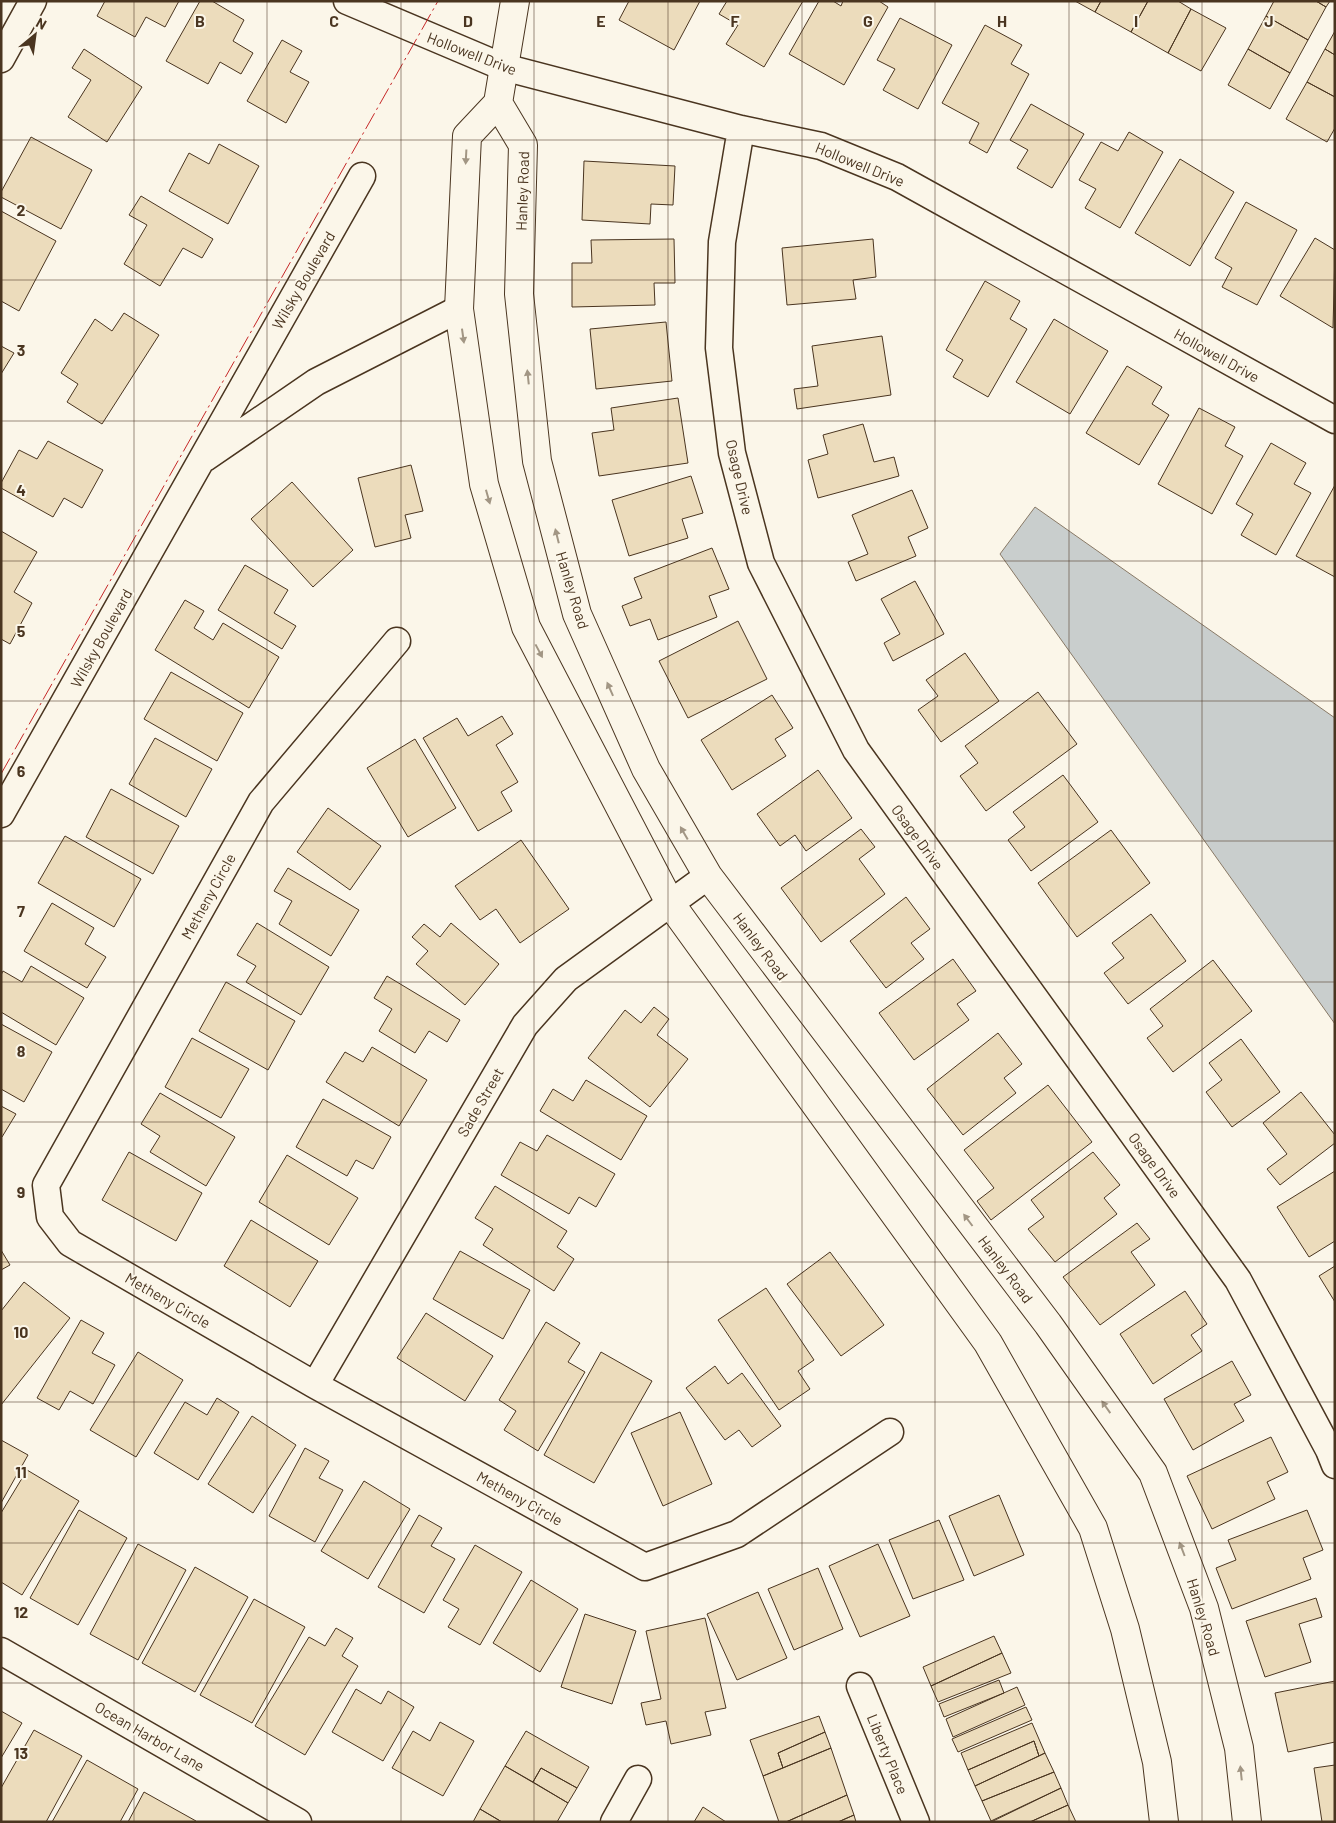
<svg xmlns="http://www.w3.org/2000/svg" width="1336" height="1823" viewBox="0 0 1336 1823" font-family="Barlow,sans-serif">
	<rect width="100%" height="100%" fill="#fbf6e9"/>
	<path fill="#c9cecd" stroke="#887966" d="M1035,507L1335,718V1024L1000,554Z"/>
	<path fill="#ecdcbc" stroke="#4a3520" d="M105,1H179L165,27L146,17L135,37L97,16Z
		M200,1H212L244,20L233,41L253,53L241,74L220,62L208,84L166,61Z
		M629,1H700L674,50L619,20Z
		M727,1H803L764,67L726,44L738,25L719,14Z
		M819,1H833L841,6L843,1H879L888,7L844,85L789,54Z
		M1075,1H1101L1095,12Z
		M1101,1H1148L1131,32L1095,12Z
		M1148,1H1178L1191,9L1168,53L1131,32Z
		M1274,1H1316L1326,7L1308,40L1266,16Z
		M1316,1H1330L1326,7Z
		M1191,9L1226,28L1201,71L1168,53Z
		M1266,16L1308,40L1290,73L1248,49Z
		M900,18L952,45L918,109L883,90L895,69L877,60Z
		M985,25L1022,45L1011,64L1029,74L987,153L969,143L979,123L942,103Z
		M1335,31V55L1325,49Z
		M282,40L302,51L290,72L309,82L286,123L247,101Z
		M84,49L142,87L107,142L68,117L91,80L72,68Z
		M1248,49L1290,73L1270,109L1228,85Z
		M1325,49L1335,55V97L1307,82Z
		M1307,82L1335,97V128L1327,142L1286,119Z
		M1031,104L1084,134L1052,188L1017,168L1028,150L1010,140Z
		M1129,132L1163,152L1120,228L1085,208L1096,189L1079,180L1101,142L1118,151Z
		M31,137L92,170L61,229L1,197V192Z
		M219,144L259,166L228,224L169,191L189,153L209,164Z
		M1180,159L1234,192L1190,266L1135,233Z
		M584,161L675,166L673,205L651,204L650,224L582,220Z
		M141,196L213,239L202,258L183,248L160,286L124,264L147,225L129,215Z
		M1246,202L1297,230L1257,305L1222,287L1232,268L1215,258Z
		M1,211L56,241L19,311L1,301Z
		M1315,238L1335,250L1333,328L1280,296Z
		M674,239L675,283H654L655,305L572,307V263H592L591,240Z
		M873,239L876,277L853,280L856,299L787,305L782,248Z
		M985,281L1020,301L1010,319L1027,329L988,397L953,377L963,360L946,350Z
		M124,313L159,335L102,424L67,402L78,384L61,373L95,319L112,331Z
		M1054,319L1108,351L1070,414L1016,382Z
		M666,322L672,381L596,389L590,329Z
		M882,336L891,395L797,409L794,389L818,386L812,346Z
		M1,346L14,353L1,374Z
		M1127,366L1162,387L1152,404L1169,415L1139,465L1086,433Z
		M678,398L688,463L599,476L592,433L614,430L611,408Z
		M1199,408L1235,427L1225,446L1243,456L1212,514L1158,484Z
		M863,424L874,462L894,457L899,476L818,498L808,460L828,454L823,435Z
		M48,441L103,470L82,508L64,498L53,517L1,488V483L19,450L37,459Z
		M1271,443L1306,463L1294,484L1311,493L1276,555L1241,535L1253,514L1236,504Z
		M411,465L423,511L405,515L411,538L375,547L358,478Z
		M691,476L703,513L682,519L688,538L629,556L612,500Z
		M292,482L353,550L313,587L251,519Z
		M1335,485V577L1296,556Z
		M912,490L928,528L908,537L916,556L856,581L848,562L868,554L852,515Z
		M1,531L37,552L14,592L32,603L10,644L1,639Z
		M712,548L729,589L709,596L717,617L658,640L650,619L630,626L622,606L642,598L634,578Z
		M245,565L288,590L274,613L296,626L282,649L218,610Z
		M915,581L944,634L893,661L884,643L900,634L881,599Z
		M185,600L204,611L194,628L213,640L223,623L279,657L249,708L155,650Z
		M738,621L767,679L688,718L659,661Z
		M965,653L999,701L941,742L918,710L938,696L926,680Z
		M171,672L243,713L217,761L144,719Z
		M1038,692L1077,744L986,811L960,776L978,763L965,746Z
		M772,695L793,728L775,739L786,756L732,790L701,740Z
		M502,716L513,734L496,745L518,782L501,792L512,811L478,831L423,738L457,718L468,736Z
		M155,738L212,769L186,817L129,784Z
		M415,739L456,808L408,837L367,768Z
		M818,770L852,818L806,851L795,835L780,846L757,814Z
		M1063,775L1098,822L1031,871L1008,840L1025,827L1013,812Z
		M111,789L179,826L153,874L86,837Z
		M328,808L381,846L350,890L297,852Z
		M861,829L875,847L859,859L885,894L821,942L781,888Z
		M1111,830L1150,883L1077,937L1038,883Z
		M65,836L141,879L114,927L38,883Z
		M521,840L569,909L520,943L496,909L480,920L455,886Z
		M288,868L359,910L331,956L279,924L292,901L274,891Z
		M906,897L930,929L911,943L924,959L886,988L850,941Z
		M52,903L94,928L85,944L106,957L87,988L24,951Z
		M1151,914L1186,961L1128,1004L1104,973L1124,958L1112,943Z
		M257,923L329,967L301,1015L246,982L256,966L237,955Z
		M451,923L499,964L465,1005L416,964L428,951L412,937L424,924L440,937Z
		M953,959L976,991L957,1004L969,1020L914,1060L879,1013Z
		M1213,960L1252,1011L1173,1072L1147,1038L1163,1026L1150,1009Z
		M31,966L84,998L56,1045L1,1012V975L3,971L22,982Z
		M387,976L460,1020L447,1042L429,1031L415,1053L379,1031L392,1009L374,998Z
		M226,982L295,1021L268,1070L199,1031Z
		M654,1007L669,1019L657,1035L688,1059L650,1107L588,1058L625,1010L641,1023Z
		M1,1024L52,1052L24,1102L1,1089Z
		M998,1033L1022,1064L1004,1078L1016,1093L963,1135L927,1089Z
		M192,1038L249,1069L221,1118L165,1087Z
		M1241,1039L1280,1092L1232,1127L1206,1092L1222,1080L1209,1063Z
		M372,1047L427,1080L399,1126L326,1082L345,1052L363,1062Z
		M586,1080L647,1116L621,1160L540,1111L553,1089L573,1101Z
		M1048,1085L1092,1142L991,1220L977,1201L994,1188L964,1150Z
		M1301,1092L1335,1135V1143L1280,1185L1267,1169L1287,1154L1263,1123Z
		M160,1093L235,1137L206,1186L150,1152L160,1136L141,1124Z
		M323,1099L391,1137L373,1169L356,1160L347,1176L296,1147Z
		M1,1106L16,1114L2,1137L1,1136Z
		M547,1135L615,1174L596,1207L579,1197L569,1214L501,1175L520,1142L537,1151Z
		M129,1152L202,1193L176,1241L102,1200Z
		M1093,1152L1120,1185L1104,1198L1117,1214L1055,1262L1028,1229L1044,1217L1031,1200Z
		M287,1155L358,1198L329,1245L259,1202Z
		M1335,1171V1241L1309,1257L1277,1207Z
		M495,1186L567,1231L557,1247L574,1259L554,1291L483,1245L493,1229L475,1218Z
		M251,1220L318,1261L290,1307L224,1266Z
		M1137,1223L1150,1239L1131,1252L1155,1285L1100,1325L1063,1277Z
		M1,1250L10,1265L1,1270Z
		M460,1251L530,1290L503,1339L433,1299Z
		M830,1252L884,1325L841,1356L787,1284Z
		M1335,1266V1302L1319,1276Z
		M24,1282L70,1318L1,1405V1311Z
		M766,1288L814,1360L798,1371L810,1389L779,1410L718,1320Z
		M1185,1291L1207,1324L1191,1335L1202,1351L1153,1384L1120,1334Z
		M426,1313L493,1356L465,1401L397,1358Z
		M81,1320L104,1333L92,1353L115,1365L93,1404L70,1391L59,1410L37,1398Z
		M546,1322L580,1343L568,1362L585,1372L538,1451L504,1430L516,1411L499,1400Z
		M138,1352L183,1380L136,1457L90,1430Z
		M601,1352L652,1381L594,1483L544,1455Z
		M1232,1361L1251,1395L1234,1404L1244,1421L1193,1450L1164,1399Z
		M715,1366L728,1384L742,1373L781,1426L752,1447L739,1430L725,1440L686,1388Z
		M217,1398L239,1412L198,1480L154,1453L185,1402L207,1415Z
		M680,1412L712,1484L663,1506L631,1433Z
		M252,1416L296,1445L253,1513L208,1484Z
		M1271,1437L1288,1472L1267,1482L1275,1499L1212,1529L1187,1476Z
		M1,1440L28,1455L1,1503Z
		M305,1448L329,1461L319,1478L343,1490L315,1542L269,1516Z
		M27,1470L79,1501L22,1595L1,1582V1513Z
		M364,1481L410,1509L368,1579L321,1551Z
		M999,1495L1024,1555L974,1576L949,1516Z
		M79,1510L127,1538L78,1625L30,1598Z
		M1307,1510L1323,1550L1303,1558L1311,1579L1232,1609L1216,1568L1236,1560L1228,1540Z
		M419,1515L442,1528L431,1546L455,1559L424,1613L378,1587Z
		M939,1520L964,1580L913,1599L889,1540Z
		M138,1544L186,1570L138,1660L90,1634Z
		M878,1544L910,1616L860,1637L829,1566Z
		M475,1545L522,1572L480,1645L448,1627L459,1609L443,1600Z
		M195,1567L248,1597L195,1692L142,1663Z
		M818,1568L843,1629L794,1650L768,1589Z
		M531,1580L578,1609L540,1672L493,1643Z
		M758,1592L787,1658L737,1680L707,1614Z
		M1316,1598L1322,1617L1299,1624L1311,1662L1265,1677L1246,1621Z
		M254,1599L305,1627L252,1723L200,1695Z
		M585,1614L636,1631L612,1704L561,1687Z
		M705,1618L726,1708L705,1712L711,1735L671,1744L666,1721L646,1725L641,1703L661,1699L646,1631Z
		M336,1628L353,1638L342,1656L358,1666L305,1755L255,1726L309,1637L325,1646Z
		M994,1636L1002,1653L931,1686L923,1667Z
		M1002,1653L1011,1673L938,1702L931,1686Z
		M999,1680L1004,1693L944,1717L939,1704Z
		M1335,1681V1742L1288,1752L1275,1693Z
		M1017,1687L1025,1705L953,1737L946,1719Z
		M356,1689L381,1704L388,1691L414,1707L383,1761L332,1732Z
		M1026,1707L1032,1720L958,1752L952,1739Z
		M1,1711L22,1723L1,1758Z
		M819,1716L825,1732L778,1753L783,1768L763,1776L750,1740Z
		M440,1722L474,1741L443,1796L392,1768L413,1731L430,1741Z
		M1032,1723L1045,1753L1039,1756L1034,1741L968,1770L961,1753Z
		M34,1730L82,1756L46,1822H3L1,1821V1788Z
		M526,1731L589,1767L577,1788L541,1768L533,1782L505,1766Z
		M825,1732L831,1748L783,1768L778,1753Z
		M1034,1741L1039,1756L975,1786L968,1770Z
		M831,1748L847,1795L786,1822H779L763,1776Z
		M1045,1753L1054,1772L982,1801L975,1786Z
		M87,1760L138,1789L120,1822H52Z
		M1335,1765V1822H1322L1314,1768Z
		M505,1766L568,1803L557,1822H502L480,1809Z
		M541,1768L577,1788L568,1803L533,1782Z
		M1054,1772L1061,1788L991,1821L982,1801Z
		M1061,1788L1068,1805L1030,1822H991Z
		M144,1792L196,1821V1822H128Z
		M847,1795L854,1815L838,1822H786Z
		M1068,1805L1076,1822H1030Z
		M703,1807L726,1822H694Z
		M480,1809L502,1822H473Z
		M854,1815L856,1822H838Z"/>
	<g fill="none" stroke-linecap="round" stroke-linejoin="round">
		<defs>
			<path id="minor" d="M347,1L503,67L741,129L821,146L897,177L1335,420
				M1,59L33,1
				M741,129L722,242L719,348L732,453L761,563L856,750L1238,1280L1329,1450L1335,1465
				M205,458L316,382L459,309
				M397,641L261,802L46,1185L50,1217L70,1243L315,1385L645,1567L737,1534L890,1432
				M1,814L362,176
				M315,1385L525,1025L566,979L708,876
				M1,1651L298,1822
				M860,1686L916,1822
				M614,1822L638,1779"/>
			<path id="secondary" d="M498,103L523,145L519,294L537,461L577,614L646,769L708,876L1048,1324L1153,1473L1204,1608L1239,1748L1247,1822
				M498,103L467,136L459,309L484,484L526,627L670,903L988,1343L1093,1528L1125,1629L1157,1762L1164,1822
				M498,103L515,1"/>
		</defs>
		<use href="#minor" stroke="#4a3520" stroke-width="29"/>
		<use href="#secondary" stroke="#4a3520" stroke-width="30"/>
		<use href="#minor" stroke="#fbf6e9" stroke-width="26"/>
		<use href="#secondary" stroke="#fbf6e9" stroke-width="28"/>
		<path stroke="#c62828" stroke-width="1" stroke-dasharray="18 4 2.5 4" stroke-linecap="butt" d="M1,774L438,1"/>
	</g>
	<defs><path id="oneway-solid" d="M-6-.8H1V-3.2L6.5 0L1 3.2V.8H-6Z" transform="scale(1.25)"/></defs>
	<g fill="#a29684">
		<use href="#oneway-solid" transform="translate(466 157) rotate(93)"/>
		<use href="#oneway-solid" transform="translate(463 336) rotate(82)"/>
		<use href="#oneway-solid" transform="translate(528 377) rotate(-96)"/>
		<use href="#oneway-solid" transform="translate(488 497) rotate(74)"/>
		<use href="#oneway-solid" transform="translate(557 536) rotate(-104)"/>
		<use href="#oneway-solid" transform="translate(539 651) rotate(62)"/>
		<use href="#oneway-solid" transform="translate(610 689) rotate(-114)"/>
		<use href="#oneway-solid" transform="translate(684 833) rotate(-120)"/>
		<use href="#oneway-solid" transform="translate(968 1220) rotate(-127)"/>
		<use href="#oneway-solid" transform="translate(1106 1407) rotate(-125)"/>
		<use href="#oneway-solid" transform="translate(1182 1549) rotate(-111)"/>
		<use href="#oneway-solid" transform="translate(1241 1773) rotate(-96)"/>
	</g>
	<path fill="none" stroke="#4a3520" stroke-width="1" stroke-opacity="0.55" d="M134,1V1822M267,1V1822M401,1V1822M534,1V1822M668,1V1822M802,1V1822M935,1V1822M1069,1V1822M1202,1V1822M1,140H1335M1,280H1335M1,421H1335M1,561H1335M1,701H1335M1,841H1335M1,982H1335M1,1122H1335M1,1262H1335M1,1402H1335M1,1543H1335M1,1683H1335"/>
	<g text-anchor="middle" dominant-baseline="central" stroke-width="4" stroke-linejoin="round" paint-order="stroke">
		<g font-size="15" fill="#4a3520" stroke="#fbf6e9">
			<text transform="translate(472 53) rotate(21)">Hollowell Drive</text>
			<text transform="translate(860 164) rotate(22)">Hollowell Drive</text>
			<text transform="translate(522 191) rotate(-88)">Hanley Road</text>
			<text transform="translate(303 280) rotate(-60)">Wilsky Boulevard</text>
			<text transform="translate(1217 355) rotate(29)">Hollowell Drive</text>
			<text transform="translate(740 477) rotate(77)">Osage Drive</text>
			<text transform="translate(573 590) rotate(73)">Hanley Road</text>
			<text transform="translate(101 638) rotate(-61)">Wilsky Boulevard</text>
			<text transform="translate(918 837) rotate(54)">Osage Drive</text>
			<text transform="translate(208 896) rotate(-61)">Metheny Circle</text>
			<text transform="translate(761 946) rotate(53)">Hanley Road</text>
			<text transform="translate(480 1102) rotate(-60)">Sade Street</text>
			<text transform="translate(1155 1165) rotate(54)">Osage Drive</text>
			<text transform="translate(1006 1269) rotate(53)">Hanley Road</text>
			<text transform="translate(168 1300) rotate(30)">Metheny Circle</text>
			<text transform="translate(520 1498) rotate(29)">Metheny Circle</text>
			<text transform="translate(1204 1617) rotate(73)">Hanley Road</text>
			<text transform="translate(150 1736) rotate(30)">Ocean Harbor Lane</text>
			<text transform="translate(888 1754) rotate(68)">Liberty Place</text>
		</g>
	</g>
	<g font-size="16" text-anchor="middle" font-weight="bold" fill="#4a3520" stroke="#fbf6e9" stroke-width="4" stroke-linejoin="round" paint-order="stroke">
		<text x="200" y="27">B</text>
		<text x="334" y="27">C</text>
		<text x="468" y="27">D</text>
		<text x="601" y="27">E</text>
		<text x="735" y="27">F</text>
		<text x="868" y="27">G</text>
		<text x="1002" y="27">H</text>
		<text x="1136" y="27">I</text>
		<text x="1269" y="27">J</text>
		<text x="21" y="216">2</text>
		<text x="21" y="356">3</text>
		<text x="21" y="496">4</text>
		<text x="21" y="637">5</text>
		<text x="21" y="777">6</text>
		<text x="21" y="917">7</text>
		<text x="21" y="1057">8</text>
		<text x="21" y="1198">9</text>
		<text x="21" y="1338">10</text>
		<text x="21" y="1478">11</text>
		<text x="21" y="1618">12</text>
		<text x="21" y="1759">13</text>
	</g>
	<rect width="1336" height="1823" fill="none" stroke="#4a3520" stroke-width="5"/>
	<g transform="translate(35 35) rotate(29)" stroke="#fbf6e9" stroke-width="4" paint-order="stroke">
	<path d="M0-4L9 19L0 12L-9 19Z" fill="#4a3520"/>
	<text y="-8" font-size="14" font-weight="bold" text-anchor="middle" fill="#4a3520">N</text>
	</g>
</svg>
